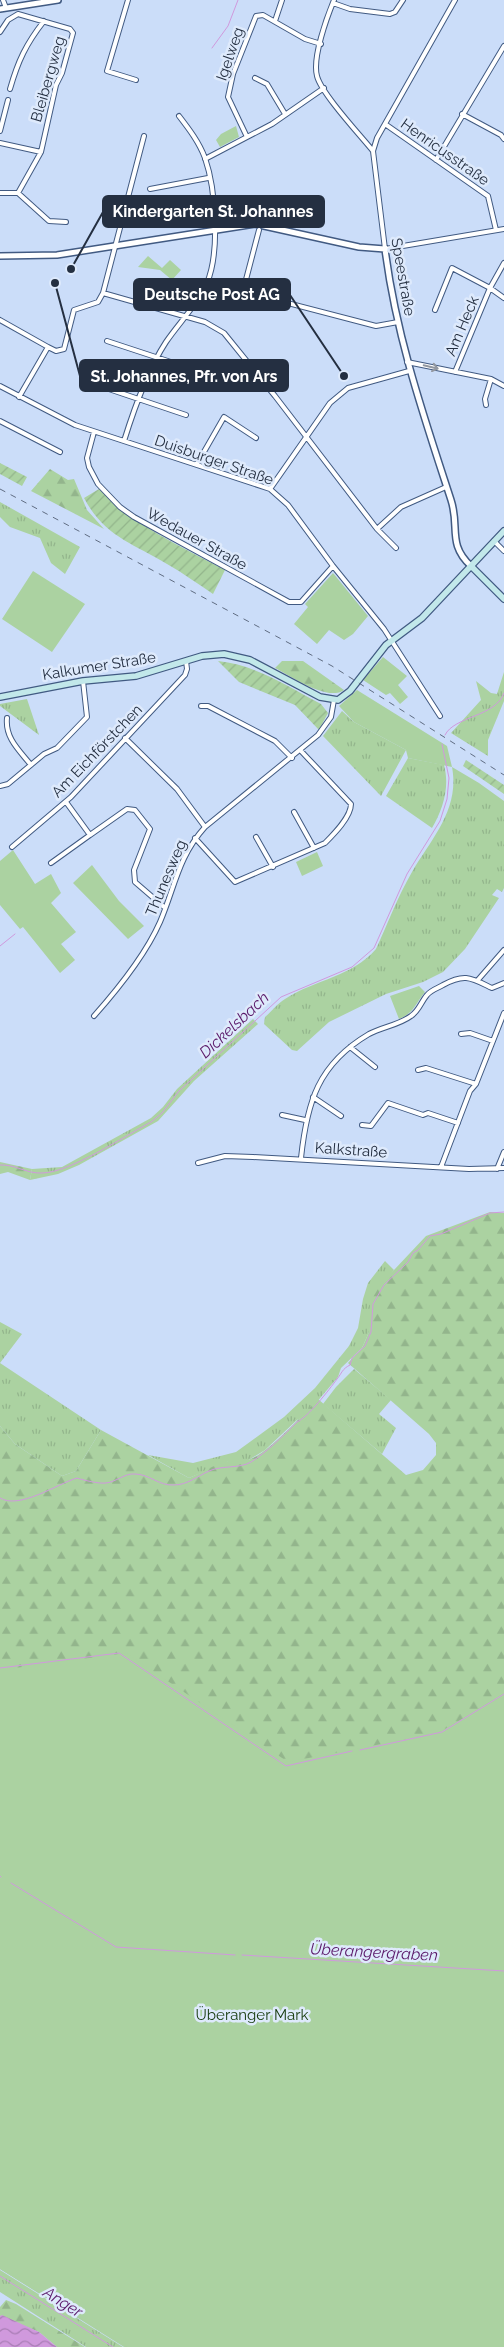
<svg xmlns="http://www.w3.org/2000/svg" width="504" height="2347" viewBox="0 0 504 2347" font-family="Raleway,sans-serif">
	<defs>
		<pattern id="grass-tufts" width="24" height="20" patternUnits="userSpaceOnUse" patternTransform="scale(1.25)"><rect width="24" height="20" fill="#abd2a1"/><path d="M3 7l-1-3M5 7V3M7 7l1-3M15 17l-1-3M17 17v-4M19 17l1-3" fill="none" stroke="#93b58c"/></pattern>
		<pattern id="forest-firs" width="22" height="20" patternUnits="userSpaceOnUse" patternTransform="scale(1.25)"><rect width="22" height="20" fill="#abd2a1"/><path d="M5 1l3.5 6h-7zM16 11l3.5 6h-7z" fill="#93b58c"/></pattern>
		<pattern id="garden-furrows" width="10" height="10" patternUnits="userSpaceOnUse" patternTransform="scale(1.25)"><rect width="10" height="10" fill="#abd2a1"/><path d="M-1 1l2-2M0 10L10 0M9 11l2-2" fill="none" stroke="#93b58c"/></pattern>
		<pattern id="water-waves" width="16" height="10" patternUnits="userSpaceOnUse" patternTransform="scale(1.25)"><rect width="16" height="10" fill="#d099dd"/><path d="M0 5q4-4 8 0t8 0" fill="none" stroke="#a97db5"/></pattern>
	</defs>
	<rect width="100%" height="100%" fill="#cbddf9"/>
	<path fill="url(#grass-tufts)" d="M0,502L80,547L65,574L51,563L40,538L10,527L0,517Z
		M504,672V701L488,740V756L451,733L481,700L476,681L491,693L497,694Z
		M27,699L39,735L0,706V704Z
		M342,711L354,722L406,750L381,796L323,736Z
		M408,758L444,765C450,787 443,809 432,828L386,796Z
		M452,767L479,783L504,801V888L502,892L497,889L492,895L499,898L465,949L443,972L423,982L386,994L329,1022L297,1051L292,1050L264,1024L265,1017C272,1011 278,1003 285,999C316,979 352,977 376,949C388,923 398,896 412,872C432,838 460,809 452,767Z
		M253,1019L258,1024L194,1081L158,1121L79,1165L58,1174L30,1180L32,1169L62,1167L151,1118L163,1107L177,1089Z
		M385,1261L394,1270L377,1293L369,1332L362,1348L341,1368L338,1377L305,1416L297,1420L265,1450L247,1461H229L189,1478L148,1455L193,1463L236,1452L284,1417L315,1388L349,1346L358,1328L363,1299L368,1283Z
		M0,1322L22,1334L0,1363Z
		M0,1363L101,1430L76,1471L62,1476L15,1444L0,1426Z
		M354,1369L391,1400L379,1414L396,1428L382,1454L323,1404L336,1387Z
		M0,2270L123,2347H86L0,2292Z"/>
	<path fill="url(#forest-firs)" d="M50,469L68,480L74,479L87,510L104,529L31,491Z
		M282,661H303L344,690C327,702 291,676 275,668Z
		M0,1162L32,1169L30,1180L8,1172L0,1174Z
		M490,1212L504,1213V2347H124L0,2269V1426L15,1444L62,1476L76,1471L101,1430L189,1478C201,1473 215,1464 228,1461C235,1460 242,1462 248,1460C268,1454 303,1414 318,1399L406,1475L423,1470L436,1455V1443L429,1434L348,1363L362,1348L369,1332L370,1302L381,1284L394,1270L426,1236Z
		M6,2300L16,2304L85,2347H57L39,2332L0,2316V2307Z"/>
	<path fill="#abd2a1" d="M236,126L239,137L220,147L216,140L221,134Z
		M148,256L162,268L170,260L181,270L172,280L160,270L138,267Z
		M33,571L85,604L52,652L2,619Z
		M333,573L368,616L353,634L344,640L329,630L317,644L294,624L308,607L305,604Z
		M383,657L407,676L398,685L408,697L400,704L390,693L386,695L363,680Z
		M357,690L447,746L452,767L408,758L406,750L354,722L339,706Z
		M13,850L35,884L51,874L61,893L51,903L76,932L61,944L75,960L60,973L23,927L20,929L0,905V861Z
		M317,852L323,866L302,876L296,862Z
		M92,865L119,901L144,926L128,939L73,883Z
		M419,986L425,992C415,1004 414,1013 399,1019L390,996Z
		M126,1653L288,1762L438,1733L504,1694V2347H127L0,2269V1670Z"/>
	<path fill="url(#garden-furrows)" d="M0,463L27,477L22,486L0,474Z
		M99,489C135,526 180,546 225,570L213,594C198,584 183,573 167,564C132,543 104,536 84,498Z
		M218,661C256,665 287,686 321,704L328,713L319,730L295,705L239,682Z
		M466,760L504,785V794L463,766Z"/>
	<path fill="url(#water-waves)" d="M2,2315L39,2332L57,2347H0V2316Z"/>
	<g fill="none" stroke-linecap="round" stroke-linejoin="round">
		<path stroke="#d099dd" stroke-width="1" d="M212,48L228,26L238,0
			M445,735C454,716 496,717 504,693
			M0,946L15,934
			M0,1165C15,1164 27,1174 42,1173C69,1173 125,1136 151,1122L162,1113L179,1091L281,997L352,967L374,948L407,874L440,821L447,799L449,778L442,744
			M0,1498C19,1510 57,1484 77,1478C83,1480 99,1484 106,1483C116,1482 125,1473 135,1474C149,1474 159,1486 174,1485C187,1485 198,1476 209,1471C222,1465 239,1469 251,1462C267,1452 283,1436 297,1422C308,1417 329,1390 337,1379C342,1373 342,1369 350,1365L352,1358L365,1346L371,1332L373,1304L384,1285L408,1262L413,1253L418,1250L430,1236L441,1234L490,1213L504,1212
			M0,1668L119,1653L286,1766L352,1751
			M360,1750L442,1732L504,1694
			M0,1876L1,1877
			M11,1883L116,1947L235,1955
			M242,1955L504,1971
			M0,2276L113,2347"/>
		<defs>
			<path id="minor" d="M3,0L6,8
				M128,0L107,71L136,80
				M334,0C327,17 312,58 317,76C321,93 360,135 373,151
				M455,0L377,138L373,151L385,249L504,229
				M333,3L350,9L390,14L395,12L403,0
				M275,21L282,0
				M0,32L8,20L18,14L70,29L73,33L62,73L56,85L41,152L18,193H0
				M255,78L267,84L285,114
				M10,89C18,61 26,44 44,21
				M462,114L501,135L504,139
				M385,124L488,196L496,230
				M0,131L8,100
				M247,137L228,97L233,74L256,16L263,15L305,39L321,44
				M0,143L41,152
				M205,159L272,124L324,88
				M436,160L504,46
				M150,189L208,178
				M18,193L49,221L66,222
				M207,282L376,326L398,322
				M243,291L259,230
				M103,293L205,322L224,333L275,396L377,529L396,548
				M435,310L452,268L490,288L504,298
				M0,320L48,347
				M107,341L186,367L205,377
				M407,362L491,379L504,386
				M455,372L490,288L504,263
				M94,384L186,415
				M0,386L75,425L270,489L288,505L333,566L384,629L440,716
				M19,397L48,347L56,351L64,349L74,310L98,302L103,293L144,136
				M486,405L485,399L491,379
				M0,421L60,452
				M94,432L87,458L89,467L98,484L120,507L134,517L289,602H301L333,566
				M124,441C134,409 147,371 166,342C179,323 197,305 207,283C220,252 216,190 205,158C199,142 189,129 179,116
				M197,464L224,417L256,438
				M270,489L330,403L348,388L409,371
				M377,529L401,507L446,487
				M494,541L504,551
				M201,706H208L275,741L292,758
				M7,718C5,738 19,750 31,765
				M125,738L177,789L205,827
				M0,786L8,784L44,754L57,748L87,717L83,681
				M66,802L90,835L127,809L135,810L150,829L134,870L135,882L164,907
				M294,812L314,848
				M256,837L273,867
				M195,838L235,882L325,843C334,834 351,817 351,804L301,751
				M12,847L71,797L185,675L187,669L186,661
				M51,863L90,835
				M477,981L504,950
				M94,1016C118,989 145,956 160,922C175,887 178,857 205,827L318,735L331,717L334,700
				M461,1034L470,1033L493,1041
				M350,1047L375,1067
				M418,1070L426,1068L476,1084
				M313,1097L341,1116
				M282,1115L305,1120
				M362,1125L371,1126L388,1103L423,1115L428,1113L458,1123
				M301,1158C307,1102 318,1064 369,1034C382,1027 399,1025 411,1016C419,1011 421,1002 427,995C431,990 438,988 443,985C465,973 471,978 492,988L504,983
				M198,1163L225,1156L253,1157L469,1169L504,1168
				M441,1167L470,1091L476,1084L504,1013
				M497,1169L504,1152"/>
			<path id="tertiary" d="M0,9L58,0
				M0,256L57,255L255,224L359,247L385,249C396,336 424,417 451,500C460,527 447,544 471,566"/>
			<path id="secondary" d="M471,566L504,599
				M0,697L83,681L136,676L202,656L224,654L250,660L320,697L338,700L350,691L386,645L422,618L504,531"/>
		</defs>
		<use href="#minor" stroke="#415a82" stroke-width="6"/>
		<use href="#tertiary" stroke="#415a82" stroke-width="8"/>
		<use href="#secondary" stroke="#415a82" stroke-width="8"/>
		<use href="#minor" stroke="#fff" stroke-width="4"/>
		<use href="#tertiary" stroke="#fff" stroke-width="5"/>
		<use href="#secondary" stroke="#c2e8ea" stroke-width="5.5"/>
		<path stroke="#606d83" stroke-width="1" stroke-dasharray="6 6" stroke-linecap="butt" d="M0,489L332,666L504,775"/>
	</g>
	<defs><path id="oneway-shaft" d="M-6 0H5M1.5-3L5.5 0L1.5 3" fill="none" stroke-width="1.6" stroke-linecap="round" stroke-linejoin="round" transform="scale(1.25)"/></defs>
	<use stroke="#9297a0" href="#oneway-shaft" transform="translate(431 367) rotate(13)"/>
	<g text-anchor="middle" dominant-baseline="central" stroke-width="5" stroke-linejoin="round" paint-order="stroke">
		<g font-size="15" fill="#242f41" stroke="#deeafc">
			<text transform="translate(230 54) rotate(-71)">Igelweg</text>
			<text transform="translate(48 79) rotate(-74)">Bleibergweg</text>
			<text transform="translate(445 152) rotate(35)">Henricusstraße</text>
			<text transform="translate(403 277) rotate(80)">Speestraße</text>
			<text transform="translate(462 326) rotate(-67)">Am Heck</text>
			<text transform="translate(214 460) rotate(19)">Duisburger Straße</text>
			<text transform="translate(197 539) rotate(29)">Wedauer Straße</text>
			<text transform="translate(99 666) rotate(-9)">Kalkumer Straße</text>
			<text transform="translate(97 751) rotate(-46)">Am Eichförstchen</text>
			<text transform="translate(166 878) rotate(-67)">Thunesweg</text>
			<text transform="translate(351 1150) rotate(4)">Kalkstraße</text>
		</g>
		<g font-size="15" fill="#14390a" stroke="#deeafc">
			<text x="252" y="2015">Überanger Mark</text>
		</g>
		<g font-size="16" font-style="italic" fill="#5a1869" stroke="#deeafc">
			<text transform="translate(234 1025) rotate(-43)">Dickelsbach</text>
			<text transform="translate(374 1952) rotate(3)">Überangergraben</text>
			<text transform="translate(63 2302) rotate(32)">Anger</text>
		</g>
	</g>
	<path fill="none" stroke="#242f41" stroke-width="2" d="M71 269L103 212M344 376L290 295M55 283L80 376"/>
	<g fill="#242f41" stroke="#deeafc" stroke-width="2">
		<circle cx="71" cy="269" r="5"/>
		<circle cx="344" cy="376" r="5"/>
		<circle cx="55" cy="283" r="5"/>
	</g>
	<g fill="#242f41" stroke="#242f41" stroke-width="2">
		<rect x="103" y="196" width="221" height="31" rx="5"/>
		<rect x="134" y="279" width="156" height="31" rx="5"/>
		<rect x="80" y="360" width="208" height="31" rx="5"/>
	</g>
	<g font-size="16" text-anchor="middle" font-weight="bold" fill="#fff">
		<text x="213" y="217">Kindergarten St. Johannes</text>
		<text x="212" y="300">Deutsche Post AG</text>
		<text x="184" y="382">St. Johannes, Pfr. von Ars</text>
	</g>
</svg>
